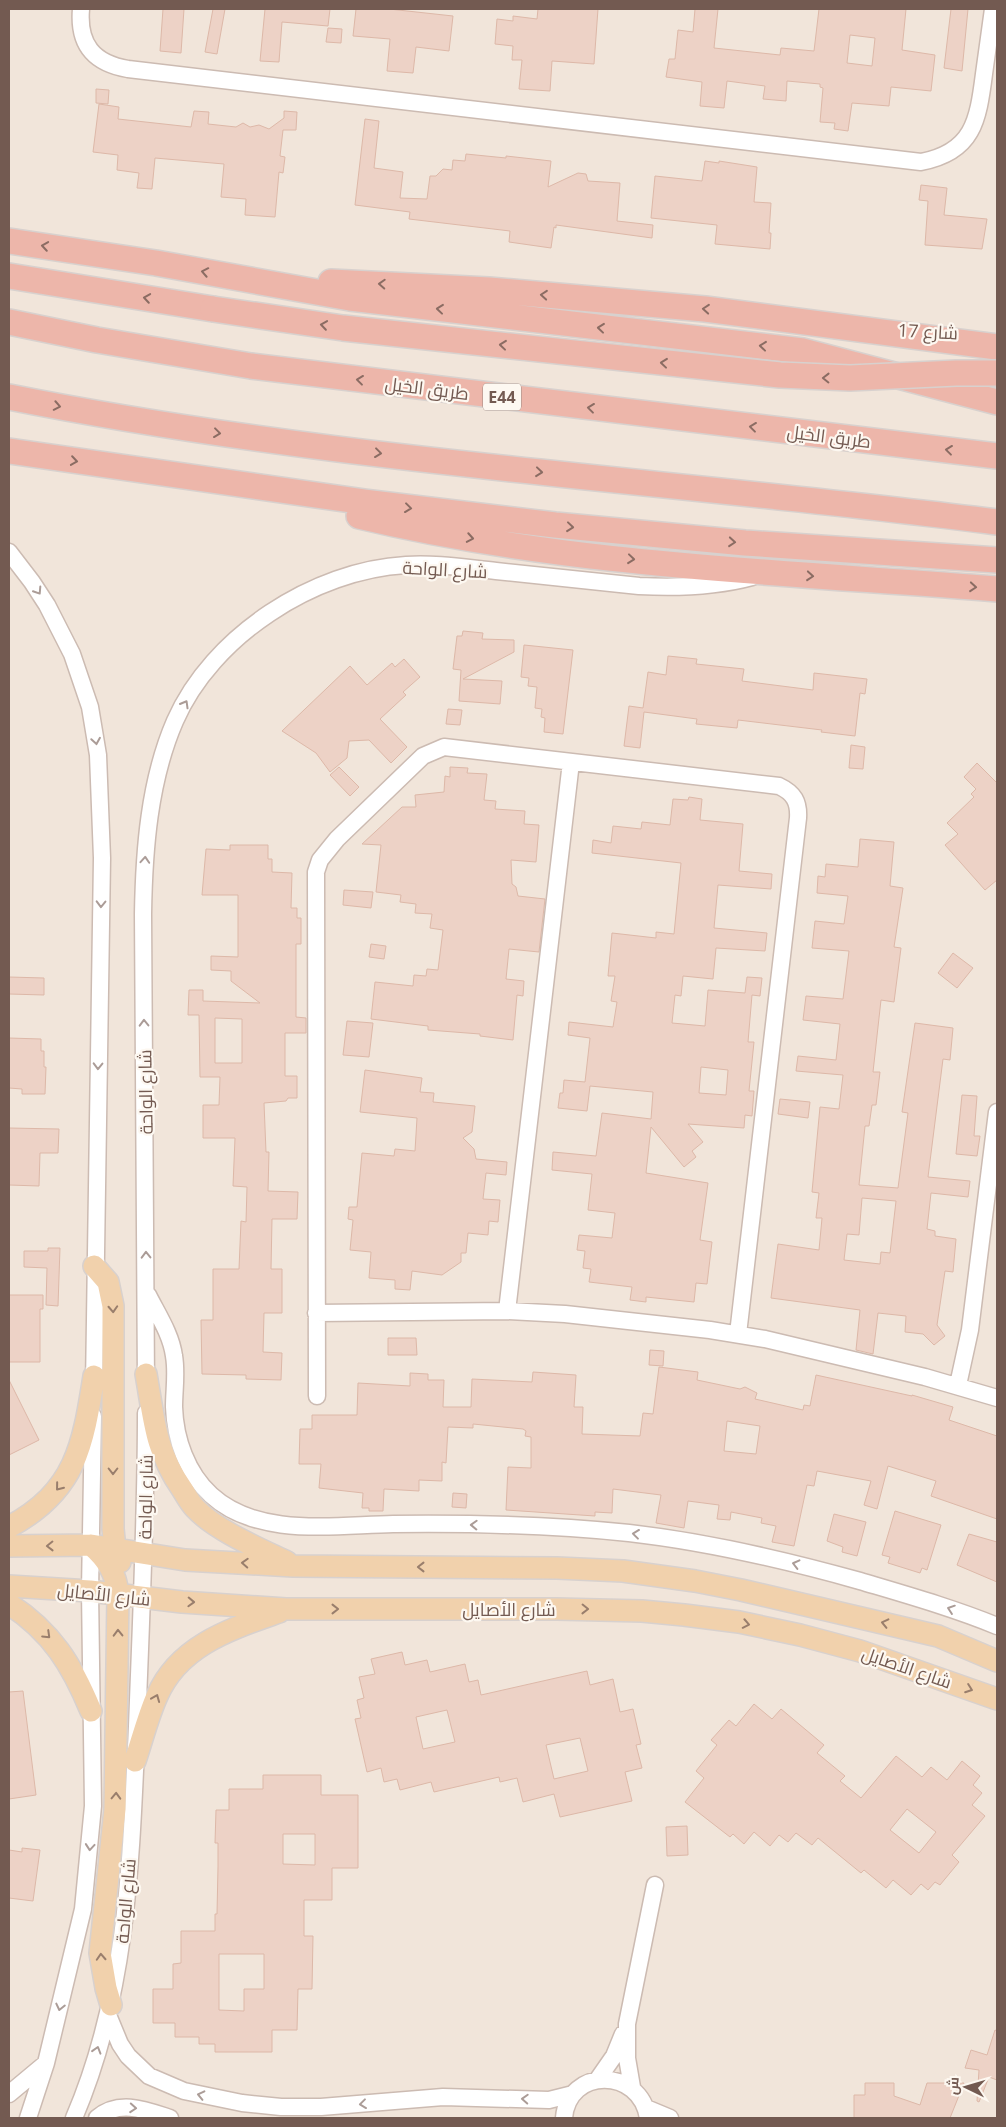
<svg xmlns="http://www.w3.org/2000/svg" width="1006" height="2127" viewBox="0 0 1006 2127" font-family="'Open Sans',Cairo,sans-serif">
	<rect width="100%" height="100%" fill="#faf3eb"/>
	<path fill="#f1e5da" d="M9,9H997V2118H9Z"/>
	<path fill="#edd2c6" stroke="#ddb8a8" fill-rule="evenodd" d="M163,9H184L181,53L160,51Z
		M213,9H225L217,54L205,52Z
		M265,9H330L328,26L282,22L279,62L260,61Z
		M356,9H389L453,16L449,51L416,47L413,73L387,71L390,39L353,36Z
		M538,9H598L594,64L552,61L550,91L519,89L522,60H512L513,46L495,44L497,19L513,21V16L537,19Z
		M695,9H718L714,48L780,55L781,48L814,51L819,9H906L902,50L935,55L931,91L891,87L889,106L852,103L848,131L834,129L835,123L820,122L823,88L820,87V84L787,81L786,101L763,99L765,86L727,81L724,108L700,106L702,82L666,77L669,59H675L678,30L693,32ZM850,35L875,38L872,66L847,63Z
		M951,9H968L962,71L944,68Z
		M328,28L342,29L341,43L326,42Z
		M96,89L109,90L108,104L96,103Z
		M99,104L119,107L118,119L191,127L194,111L209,112L208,124L236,127L243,123L250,127L259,125L269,129L284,118V111L297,112L296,130H283L280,156L285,157L283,173L279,172L275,217L245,215L246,199L221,197L224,164L155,158L152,189L137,188L139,173L117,170L118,155L93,152Z
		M365,119L379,121L374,168L403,172L400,198L427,199L430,176H436L443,169L452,170L453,160L465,161L466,154L506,158V156L551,161L548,187L578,173L586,174L588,181L620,183L617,221L653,225L652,238L556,225V228L554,227L551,248L509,242L510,231L409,219L410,212L355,205Z
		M705,161L719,163V161L757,167L754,202L771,203L769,233H771L770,249L715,244L717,225L651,218L655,176L702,181Z
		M921,185L947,188L944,215L987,219L982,249L925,245L928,201L919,200Z
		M463,631L483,633L482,639L514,640V652L463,679L502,681L500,704L459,701L461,670L453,669L457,636H462Z
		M524,645L573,650L563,734L544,732L545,718L541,717L542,709L535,708L537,687L528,686L529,678L521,677Z
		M668,656L697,659L696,664L744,669L742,681L813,690L814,673L867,679L865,694L860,693L855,736L821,732L822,730L738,720L737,728L696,724L697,719L644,712L640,748L624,746L629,706L643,708L648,672L666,675Z
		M404,659L420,677L403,692L406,695L380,719L407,747L391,763L369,740L349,741L347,758L330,772L316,753L282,731L350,666L367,685L392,663L395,667Z
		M448,709L462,710L460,725L446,724Z
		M851,745L865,747L863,769L849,768Z
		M977,763L997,783V880L985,890L945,845L958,834L947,823L974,797L971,794L976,789L964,777Z
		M339,767L359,787L350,796L330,775Z
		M450,767L468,768L467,773L487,774L484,800L496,801L495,809L525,811L524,824L539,825L536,862L511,860L512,884L516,887L518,896L545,899L539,952L509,949L506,979L524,981L523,996L517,995L513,1040L480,1036V1034L428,1030V1026L371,1019L375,982L413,986L414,975L426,976L427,969L438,970L443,930L430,928L432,914L415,913L416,904L400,902L401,895L376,892L381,845L362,844L402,807H416L415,795L444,792L445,776L450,777Z
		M689,797L702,799L700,820L743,824L739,871L772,874L771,889L718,885L714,928L767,933L765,951L716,948L713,979L683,976L681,996L675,995L672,1023L705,1026L708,990L745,993L747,977L762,978L760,996L752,995L748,1042H754L749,1091H754L752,1116L745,1115L744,1128L688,1124L703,1142L692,1151L696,1157L684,1167L651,1127L646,1173L708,1183L700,1240L712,1242L707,1284L696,1283L694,1302L646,1297V1302L630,1300L632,1287L589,1282L591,1269L583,1268L585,1251L577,1250L579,1235L612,1238L615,1213L588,1210L592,1174L552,1170L553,1152L596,1156L602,1113L651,1119L653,1092L590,1086L587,1111L558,1108L560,1093H563L564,1080L585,1082L590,1038L568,1035L569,1022L613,1027L617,1002L611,1001L615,976H608L612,933L656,938V932L674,934L681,863L592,853L593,840L611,843L613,826L641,829L642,822L670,825L673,799L688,800ZM701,1067L728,1070L726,1095L699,1093Z
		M860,839L894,842L890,886L903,888L894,947L901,948L894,1002L881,1000L873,1072H880L876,1105H872L869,1126H865L859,1185L898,1188L908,1113L902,1112L915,1023L953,1028L950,1060L943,1059L928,1177L970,1181L968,1197L931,1193L927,1229L935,1231V1236L956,1239L953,1272L945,1271L937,1325L945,1336L934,1345L923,1334L905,1332L906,1316L878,1313L873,1354L856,1350L860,1310L771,1298L778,1244L819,1250L822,1218H816L819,1193L812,1192L820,1107L839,1109L843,1075L796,1071L798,1056L836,1060L840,1024L803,1020L806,996L843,999L849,951L812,948L815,921L844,924L848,896L817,893L818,876L825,877L826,864L858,867ZM862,1198L896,1201L890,1253L881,1252L880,1264L844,1260L847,1234L859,1235Z
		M230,845H268V859H272V872L292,873L291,908H297V918H301V944H296V1017L306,1018V1033H285V1076H297V1098H288L286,1101L264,1103L266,1152H269L268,1191L298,1192L297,1219H272L271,1269H282V1313H264L263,1352L282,1353L281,1380L246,1379V1375L202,1374L201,1320H213V1269H239L241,1221L246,1222L247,1187L233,1186L235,1138H203V1105H219L220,1077H200L199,1015H188L189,990H203V1001L260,1003L231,981V971L211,970V956L238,957V895H202L206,849L230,850ZM215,1018L242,1019V1063H215Z
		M344,890L373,892L371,908L343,905Z
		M371,944L386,946L384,959L369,957Z
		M953,953L973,968L957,988L938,973Z
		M9,977L44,978V995L9,994Z
		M347,1021L373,1023L369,1057L343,1055Z
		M9,1038L41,1039V1051H44V1067H46L45,1094H22V1089L9,1088Z
		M365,1070L422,1078L420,1092L434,1093L433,1102L475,1106L472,1132L463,1138L474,1149L476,1159L507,1162L506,1175L486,1173L483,1199L500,1200L498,1222L489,1221L488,1235L468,1233L466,1253H461V1262L442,1275L412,1271L410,1290L395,1289V1280L369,1278L371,1252L350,1250L353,1220L348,1219L349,1207H357L362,1153L394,1156L395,1149L415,1151L417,1118L360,1112Z
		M962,1095L977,1096L974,1136H980L977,1156L956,1154Z
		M780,1099L810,1102L808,1118L778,1114Z
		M9,1128L59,1129L58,1153H40L39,1186L9,1185Z
		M48,1248H60L58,1306L46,1305L47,1268L24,1267V1251H48Z
		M9,1295H43V1309H40V1362H9Z
		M388,1338H416L417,1355H388Z
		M650,1350L664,1351L663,1366L649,1365Z
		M659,1367L698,1372L697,1380L740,1389L745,1387L757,1393L755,1399L803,1410L804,1405L810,1406L816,1375L912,1396V1395L953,1407L949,1420L997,1436V1519L931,1496L936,1481L888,1466L877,1509L864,1505L871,1481L817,1471L814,1486L807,1485L794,1546L772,1542L776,1526L761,1523L762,1518L731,1512L730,1520L717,1519L719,1505L688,1501L684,1528L656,1523L661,1495L613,1489L612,1513L595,1512V1516L506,1510L508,1467L531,1468V1437L525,1436L526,1431L523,1429L473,1424V1428L448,1427L446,1463L442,1462V1481L419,1480V1491L384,1489L383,1511H369V1508H362L363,1493L319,1488L321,1464H299L300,1429H312V1415H357L358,1383L410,1386V1373L428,1374V1380H444L443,1407H471L472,1379L532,1382L533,1372L576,1375L574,1407H583L582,1434L640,1436L643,1413L653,1414ZM727,1421L760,1426L756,1454L724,1451Z
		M9,1380L39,1440L9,1455Z
		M453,1493L467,1494L466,1508L452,1507Z
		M895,1511L941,1525L927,1570L922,1568L920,1573L888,1563L890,1557L882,1555Z
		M834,1514L866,1522L857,1556L842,1552L843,1547L827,1541Z
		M969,1534L997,1542V1582L957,1565Z
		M402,1652L405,1665L427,1660L430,1672L465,1664L469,1682L478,1680L481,1695L587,1671L590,1685L613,1679L620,1712L633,1709L641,1744L636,1745L642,1768L625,1772L632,1801L560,1817L554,1794L523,1802L517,1778L500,1782L499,1777L434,1792L431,1782L400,1790L397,1779L384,1782L381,1768L367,1772L355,1719L361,1718L357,1700L364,1698L359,1677L375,1674L371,1659ZM447,1710L455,1742L423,1749L416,1717ZM580,1738L588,1771L554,1779L546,1745Z
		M23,1691L36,1795L9,1799V1692Z
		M754,1704L772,1719L781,1709L824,1745L817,1753L845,1776L840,1781L861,1798L896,1756L922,1777L931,1767L947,1780L962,1761L980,1776L973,1785L982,1793L972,1805L985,1816L952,1855L959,1862L940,1885L935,1882L928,1890L921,1884L911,1895L893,1880L886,1888L864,1870L861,1873L818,1838L812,1845L796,1833L788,1842L779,1835L770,1846L754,1832L744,1844L733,1834L730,1837L685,1802L704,1778L696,1771L717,1745L711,1740L729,1720L736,1726ZM907,1809L936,1832L919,1853L890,1830Z
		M263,1775H321V1795H358V1868H332V1900H304V1936H313L312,1989H298L297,2030H272V2052H215V2044H199V2037H175V2023H153V1989H173V1964L181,1963V1931H215V1914H217L218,1867V1843H215L216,1810H229V1789H263ZM283,1834H315V1865L283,1864ZM219,1954H264V1989H244V2011L219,2010Z
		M687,1826L688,1855L667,1856L666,1827Z
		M22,1848L40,1850L33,1901L9,1898V1850L22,1852Z
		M995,2030L997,2031V2080L989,2077L979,2102L977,2101L979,2070L965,2068L971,2050L987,2055Z
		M865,2083H894V2096L920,2105L927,2083H964L950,2118H854V2095H865Z"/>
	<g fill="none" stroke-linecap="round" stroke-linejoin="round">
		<defs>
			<path id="minor" d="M81,9C78,44 93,63 128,69L921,162C973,152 978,121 984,74C987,52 990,31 993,9
				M9,552L32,582L47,605L72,654L90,707L98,755L102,858L94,1386
				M148,1295C158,1315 171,1334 174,1356C177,1373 174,1390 174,1407C175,1439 187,1473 211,1495C258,1538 334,1525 393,1524C472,1523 551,1525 629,1533C708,1542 785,1560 860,1581C907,1595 953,1608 997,1626
				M507,1311L571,762
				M316,1313L507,1311L565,1314L710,1330L765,1339L925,1377L997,1398
				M958,1385L970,1330L997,1112
				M146,1386L143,914C144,850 149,781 175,721C212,636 314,570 406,565C436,563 466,568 496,571C543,576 591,581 639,586C677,588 715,587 752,577
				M317,1396L316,872L320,860L337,839L423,756L444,747L779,786C794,793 799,802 798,818L738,1334
				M108,2015L120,2044L128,2056L149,2076L184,2091L242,2103L281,2107H321L443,2097L549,2100L573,2094
				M598,2079L614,2056L623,2034
				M632,2087L627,2058V2024L655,1885
				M9,2094L45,2064
				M646,2108L670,2118
				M28,2118L46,2063L83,1909L93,1806L90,1591L93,1416
				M74,2118C128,1992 131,1860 137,1726C141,1621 146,1517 146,1413
				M97,2118C119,2099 146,2110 170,2118
				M564,2118C568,2067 640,2067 648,2118"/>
			<path id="major" d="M94,1266L108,1282L113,1306V1529L115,1549L120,1562
				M146,1374C154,1419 155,1450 182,1489C186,1495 190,1503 195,1508C215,1530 260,1549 287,1562
				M9,1527C76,1491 83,1446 94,1376
				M91,1545C107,1559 116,1573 118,1594L115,1809L100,1953L106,1988L111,2005
				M9,1546L91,1545L185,1560L293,1566L557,1568L623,1571L695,1581L741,1590L938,1636L997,1661
				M9,1586L90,1591L182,1602L286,1609H557L642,1611L684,1615L739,1622L800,1635L860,1651L997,1699
				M9,1604C52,1632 72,1665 91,1711
				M135,1761C142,1740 148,1716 157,1696C179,1645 231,1629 279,1612"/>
			<path id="highway" d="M9,241L156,263L350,298L803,351L997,402
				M9,276L213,309
				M331,282L489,290L705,309L997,347
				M9,322L97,340L251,366L997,456
				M9,397C335,462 668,480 997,522
				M9,451L365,502L555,525L745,543L997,560
				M359,516C567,566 784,572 997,589"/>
		</defs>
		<use href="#minor" stroke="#ccbbb2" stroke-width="19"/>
		<use href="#major" stroke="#d8d1ce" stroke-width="24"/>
		<use href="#highway" stroke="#d8d1ce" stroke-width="28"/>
		<use href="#minor" stroke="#fff" stroke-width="16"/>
		<use href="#major" stroke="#f1d1ac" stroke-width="21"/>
		<use href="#highway" stroke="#edb6aa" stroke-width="25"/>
		<defs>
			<path id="highway-bridge" d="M213,309L343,328L780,375L850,378L956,373H997"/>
		</defs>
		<use href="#highway-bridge" stroke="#d8d1ce" stroke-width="28" stroke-linecap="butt"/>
		<use href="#highway-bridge" stroke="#edb6aa" stroke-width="25"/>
	</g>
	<defs><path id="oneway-chevron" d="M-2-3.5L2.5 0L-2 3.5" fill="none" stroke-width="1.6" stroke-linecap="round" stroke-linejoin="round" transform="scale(1.25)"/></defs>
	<g stroke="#8b6c63">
		<use href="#oneway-chevron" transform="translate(45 246) rotate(-171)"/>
		<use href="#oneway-chevron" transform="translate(205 272) rotate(-169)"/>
		<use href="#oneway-chevron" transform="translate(382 284) rotate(-177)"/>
		<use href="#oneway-chevron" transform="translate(544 295) rotate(-175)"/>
		<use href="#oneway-chevron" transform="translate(147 298) rotate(-171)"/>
		<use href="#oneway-chevron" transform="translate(440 309) rotate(-174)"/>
		<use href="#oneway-chevron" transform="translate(706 309) rotate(-175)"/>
		<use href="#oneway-chevron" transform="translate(324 325) rotate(-172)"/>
		<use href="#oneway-chevron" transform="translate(601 328) rotate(-174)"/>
		<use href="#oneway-chevron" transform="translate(503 345) rotate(-174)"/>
		<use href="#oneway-chevron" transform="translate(763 346) rotate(-174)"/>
		<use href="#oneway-chevron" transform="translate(664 363) rotate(-174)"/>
		<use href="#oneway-chevron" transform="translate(826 378) rotate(-179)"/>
		<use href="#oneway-chevron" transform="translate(360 380) rotate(-173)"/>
		<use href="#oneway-chevron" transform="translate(57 406) rotate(11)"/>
		<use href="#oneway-chevron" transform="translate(591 408) rotate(-173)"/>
		<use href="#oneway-chevron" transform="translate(753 427) rotate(-173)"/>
		<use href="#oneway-chevron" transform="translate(217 433) rotate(7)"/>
		<use href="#oneway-chevron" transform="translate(949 450) rotate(-173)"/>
		<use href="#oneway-chevron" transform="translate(378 453) rotate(7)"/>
		<use href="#oneway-chevron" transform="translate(74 461) rotate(8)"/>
		<use href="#oneway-chevron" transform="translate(539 472) rotate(6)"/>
		<use href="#oneway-chevron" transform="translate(408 508) rotate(7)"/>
		<use href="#oneway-chevron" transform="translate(570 527) rotate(6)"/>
		<use href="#oneway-chevron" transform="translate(470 538) rotate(10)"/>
		<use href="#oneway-chevron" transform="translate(732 542) rotate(5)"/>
		<use href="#oneway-chevron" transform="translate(631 559) rotate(6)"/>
		<use href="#oneway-chevron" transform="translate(810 576) rotate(5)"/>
		<use href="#oneway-chevron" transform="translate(973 587) rotate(5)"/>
	</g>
	<g stroke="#ab9c97">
		<use href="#oneway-chevron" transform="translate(38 591) rotate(57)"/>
		<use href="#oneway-chevron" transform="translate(185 704) rotate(-60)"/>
		<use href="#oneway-chevron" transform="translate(96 741) rotate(81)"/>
		<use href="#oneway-chevron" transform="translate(145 860) rotate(-86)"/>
		<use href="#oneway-chevron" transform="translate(101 904) rotate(91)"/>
		<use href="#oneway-chevron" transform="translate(144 1023) rotate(-91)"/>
		<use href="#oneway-chevron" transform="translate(98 1066) rotate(91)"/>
		<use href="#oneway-chevron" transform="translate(146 1255) rotate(-91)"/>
		<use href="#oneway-chevron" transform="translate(474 1525) rotate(-178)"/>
		<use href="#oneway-chevron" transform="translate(636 1534) rotate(-173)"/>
		<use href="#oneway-chevron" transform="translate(796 1564) rotate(-166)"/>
		<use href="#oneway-chevron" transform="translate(951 1609) rotate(-161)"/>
		<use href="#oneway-chevron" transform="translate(90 1847) rotate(95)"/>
		<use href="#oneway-chevron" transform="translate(60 2007) rotate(103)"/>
		<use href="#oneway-chevron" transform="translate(97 2050) rotate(-73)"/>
		<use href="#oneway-chevron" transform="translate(201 2095) rotate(-167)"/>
		<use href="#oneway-chevron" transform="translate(525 2099) rotate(-177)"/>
		<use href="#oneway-chevron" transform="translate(363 2104) rotate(173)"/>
		<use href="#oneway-chevron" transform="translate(133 2108) rotate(4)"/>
	</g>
	<g stroke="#997e6c">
		<use href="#oneway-chevron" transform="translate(113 1309) rotate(87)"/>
		<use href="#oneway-chevron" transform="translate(113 1471) rotate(90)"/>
		<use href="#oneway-chevron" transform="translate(59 1487) rotate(129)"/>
		<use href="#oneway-chevron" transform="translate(50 1546) rotate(179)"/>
		<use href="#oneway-chevron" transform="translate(245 1563) rotate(-177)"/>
		<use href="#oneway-chevron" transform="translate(421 1567) rotate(-180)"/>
		<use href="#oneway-chevron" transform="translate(191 1602) rotate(2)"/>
		<use href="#oneway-chevron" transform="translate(335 1609)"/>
		<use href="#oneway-chevron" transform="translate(585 1609) rotate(1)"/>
		<use href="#oneway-chevron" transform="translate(885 1623) rotate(-167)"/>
		<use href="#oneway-chevron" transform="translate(746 1624) rotate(11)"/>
		<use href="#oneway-chevron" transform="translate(118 1633) rotate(-91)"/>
		<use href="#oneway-chevron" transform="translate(47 1635) rotate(44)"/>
		<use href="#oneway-chevron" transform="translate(969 1689) rotate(20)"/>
		<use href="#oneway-chevron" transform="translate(156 1698) rotate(-68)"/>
		<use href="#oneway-chevron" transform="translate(116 1796) rotate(-88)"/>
		<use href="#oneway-chevron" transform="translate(101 1957) rotate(-93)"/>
	</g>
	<g text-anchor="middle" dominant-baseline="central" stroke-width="4.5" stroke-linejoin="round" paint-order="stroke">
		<rect fill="#fdf8f1" stroke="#9c8981" stroke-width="1" x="483" y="383.5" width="38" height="27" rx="4"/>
		<g font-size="16" font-weight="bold" fill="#735a51">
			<text x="502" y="397">E44</text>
		</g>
		<g font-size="18" fill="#735a51" stroke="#fdf8f1">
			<text transform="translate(928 331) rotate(3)">17 شارع</text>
			<text transform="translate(427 388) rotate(7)">طريق الخيل</text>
			<text transform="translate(829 436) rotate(7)">طريق الخيل</text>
			<text transform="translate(445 569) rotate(3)">شارع الواحة</text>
			<text transform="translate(145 1092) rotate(-91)">شارع الواحة</text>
			<text transform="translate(145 1497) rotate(-89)">شارع الواحة</text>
			<text transform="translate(104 1594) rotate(6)">شارع الأصايل</text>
			<text x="509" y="1609">شارع الأصايل</text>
			<text transform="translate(907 1667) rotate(19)">شارع الأصايل</text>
			<text transform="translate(125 1901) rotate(-85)">شارع الواحة</text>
		</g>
	</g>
	<rect width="1006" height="2127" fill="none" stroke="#735a51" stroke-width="20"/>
	<g transform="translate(966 2087) rotate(275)" stroke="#fdf8f1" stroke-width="4" paint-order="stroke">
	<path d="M0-4L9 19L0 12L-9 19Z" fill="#735a51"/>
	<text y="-8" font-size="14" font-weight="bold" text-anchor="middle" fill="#735a51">ش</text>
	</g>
</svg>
